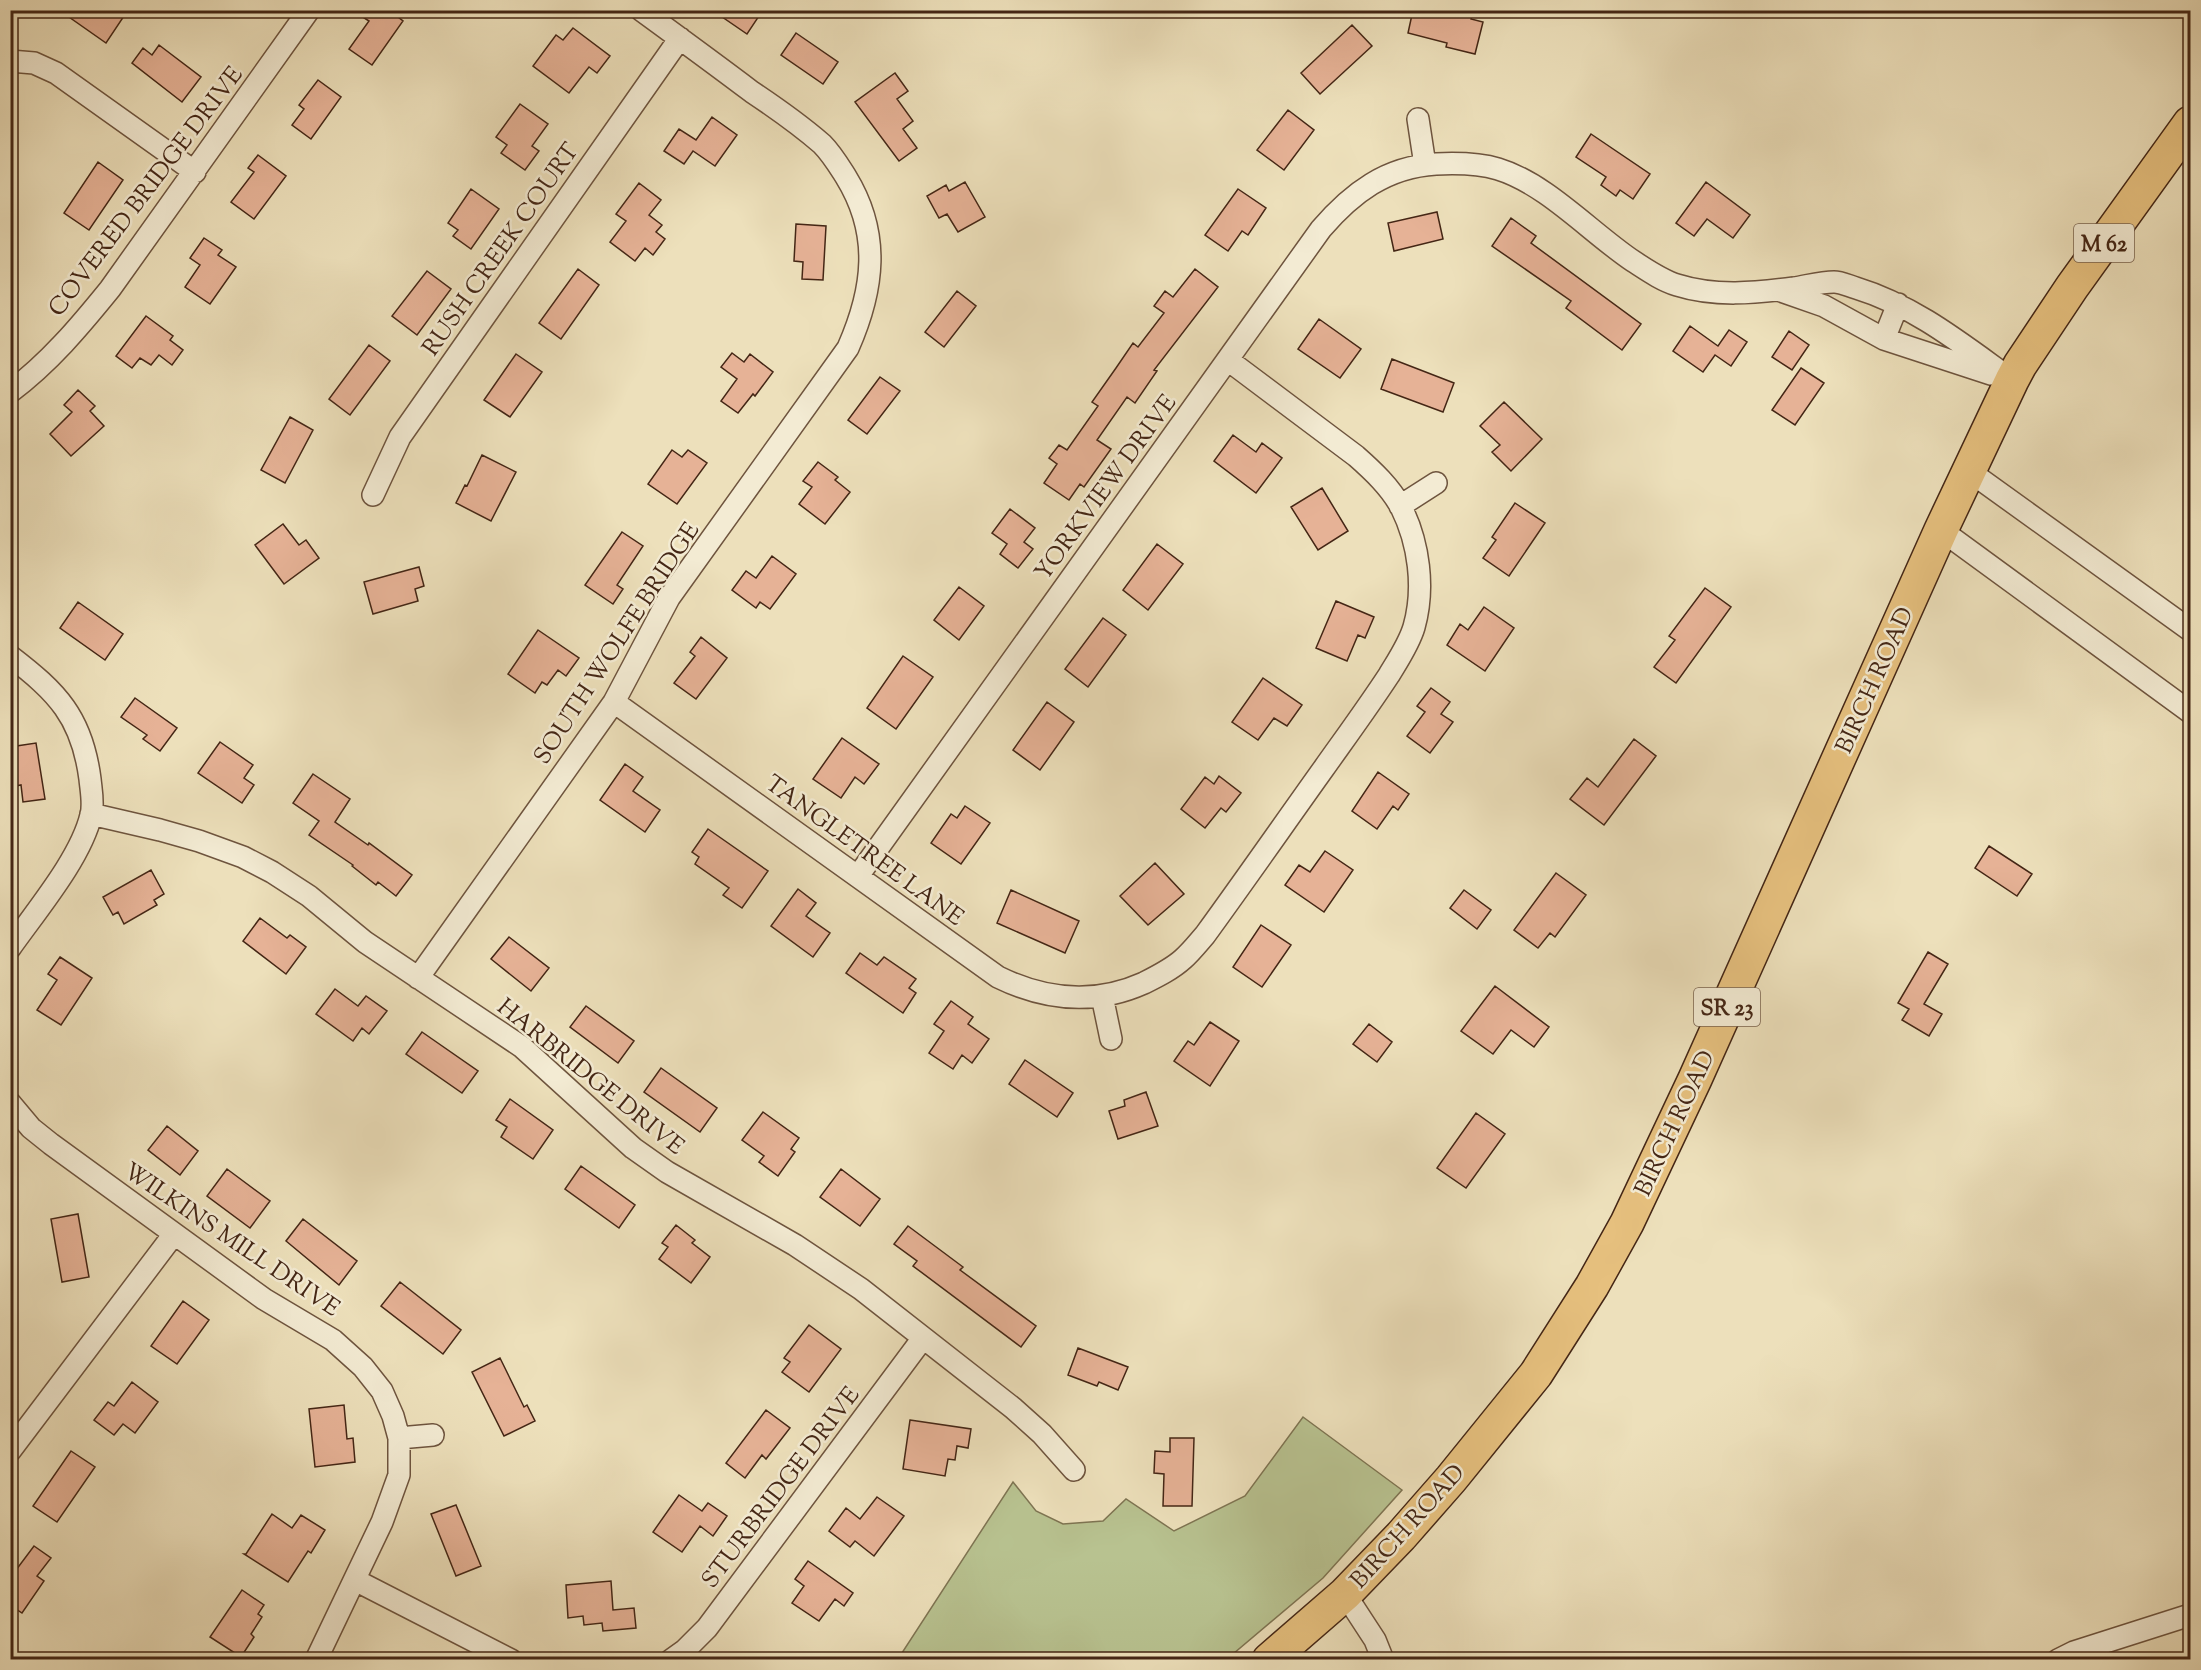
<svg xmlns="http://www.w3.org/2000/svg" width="2201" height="1670" font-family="'Sorts Mill Goudy',serif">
  <rect width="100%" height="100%" fill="#ede0bb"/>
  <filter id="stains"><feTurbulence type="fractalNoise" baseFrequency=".00333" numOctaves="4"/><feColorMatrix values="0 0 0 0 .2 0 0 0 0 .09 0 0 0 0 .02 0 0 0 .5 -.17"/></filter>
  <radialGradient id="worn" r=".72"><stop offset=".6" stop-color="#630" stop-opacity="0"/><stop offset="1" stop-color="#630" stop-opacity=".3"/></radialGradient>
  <!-- green -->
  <path fill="#b8c290" stroke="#7e7452" stroke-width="1.5" d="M1303 1417 1402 1490 1323 1578 1227 1659H898L1013 1482 1036 1511 1063 1524 1103 1521 1126 1499 1174 1531 1245 1496Z"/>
  <!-- building -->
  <path fill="#e6b296" stroke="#442615" stroke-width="1.5" d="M59 10H128L106 43Z
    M352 10H389L403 21 372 65 349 49 369 21Z
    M712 10H763L747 34Z
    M1413 10H1473L1471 19 1483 22 1475 54 1446 47 1447 43 1408 33Z
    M1352 25 1372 46 1320 94 1301 73Z
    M573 28 610 56 597 73 589 67 569 93 533 66 556 35 563 40Z
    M796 33 838 62 823 84 781 55Z
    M159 45 201 77 182 102 132 63 143 48 152 55Z
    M895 73 908 91 897 99 913 121 903 129 917 148 899 161 855 102Z
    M318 80 341 97 311 139 292 125 304 109 299 105Z
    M520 104 548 124 532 146 539 151 525 170 501 153 507 145 496 137Z
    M1288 110 1314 130 1284 170 1257 150Z
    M712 117 737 135 715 166 693 151 684 164 664 151 679 129 696 140Z
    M1591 134 1650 174 1633 199 1620 190 1616 196 1601 185 1606 177 1576 157Z
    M258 155 286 176 254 219 231 202 254 172 248 168Z
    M98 162 123 180 89 230 64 213Z
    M965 182 985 217 958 232 947 214 939 218 927 196 946 185 949 191Z
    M1706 182 1750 215 1733 238 1707 219 1694 236 1676 223Z
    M639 183 661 200 649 215 662 225 656 232 665 239 653 255 645 248 635 261 610 242 626 221 616 214Z
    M471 189 499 209 471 249 453 236 458 230 448 223Z
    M1238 189 1266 208 1248 235 1242 231 1228 251 1205 235Z
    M1437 212 1443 239 1394 251 1388 223Z
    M1511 218 1536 236 1531 243 1641 324 1622 350 1566 308 1571 301 1492 246Z
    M796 224 826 226 823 280 802 279 803 262 794 261Z
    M204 238 222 250 218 255 236 267 210 304 185 287 200 265 190 258Z
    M578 269 599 285 561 339 539 323Z
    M1195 269 1218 287 1154 370 1157 371 1135 403 1127 397 1097 440 1111 449 1084 487 1080 484 1069 500 1044 483 1057 464 1049 458 1059 445 1067 450 1098 406 1092 402 1116 368 1133 343 1138 347 1164 313 1154 306 1165 291 1173 297Z
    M427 271 451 289 417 335 392 316Z
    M957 291 976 306 944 347 925 332Z
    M146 316 173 336 170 340 183 350 172 365 159 355 151 365 140 358 132 368 116 356Z
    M1319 319 1361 349 1340 378 1298 349Z
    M1690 326 1718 346 1729 330 1747 342 1731 366 1715 355 1703 372 1673 351Z
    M1789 331 1809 345 1792 370 1772 357Z
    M369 345 390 361 350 415 329 399Z
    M732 353 744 362 750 354 773 372 755 396 753 394 738 413 721 401 737 379 721 367Z
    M516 354 542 372 510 417 484 400Z
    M1392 359 1454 383 1443 412 1381 389Z
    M1801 368 1824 383 1795 425 1772 410Z
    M880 377 900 391 867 434 848 420Z
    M78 390 95 406 90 411 104 426 71 456 50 434 72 412 64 405Z
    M1504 402 1542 439 1511 471 1492 452 1500 445 1480 426Z
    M290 417 313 430 285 483 261 470Z
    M1233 435 1256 452 1262 443 1282 458 1256 493 1214 461Z
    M672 450 682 457 688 450 707 463 677 504 648 484Z
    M482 455 516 472 491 521 456 503 465 485 467 486Z
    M818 462 838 477 835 480 850 492 825 524 799 504 812 487 803 481Z
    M1322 488 1348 531 1318 550 1291 507Z
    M1515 503 1545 523 1509 576 1483 558 1496 540 1492 537Z
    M1010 509 1035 528 1024 542 1033 549 1018 568 1000 554 1007 544 992 533Z
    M283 524 299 545 306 540 319 558 284 584 255 545Z
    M622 532 643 546 617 585 623 589 613 604 585 585Z
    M1157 544 1183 564 1148 610 1123 590Z
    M772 556 796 574 770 609 760 602 756 608 732 590 746 571 756 578Z
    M419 567 424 586 415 589 418 601 373 614 364 582Z
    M959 587 984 606 959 640 934 620Z
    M1705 588 1731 607 1676 683 1654 667 1675 640 1669 636Z
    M1336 601 1374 617 1365 638 1358 635 1347 661 1316 648Z
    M78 602 123 634 105 660 60 628Z
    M1484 607 1514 628 1485 671 1447 645 1460 624 1468 630Z
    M1103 618 1126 635 1088 687 1065 669Z
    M538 630 579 658 566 676 558 670 547 685 542 682 535 693 508 674Z
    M701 637 727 658 696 699 674 683 695 656 690 652Z
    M903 656 933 677 896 729 867 708Z
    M1263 678 1302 705 1287 726 1274 718 1258 740 1232 722Z
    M1431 688 1450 702 1441 714 1453 722 1430 753 1407 736 1425 712 1417 706Z
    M135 698 177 728 160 751 143 739 147 735 121 717Z
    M1047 702 1074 722 1040 770 1013 750Z
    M842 738 879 764 864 784 855 777 841 798 813 779Z
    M1634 739 1656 756 1604 825 1570 799 1587 778 1598 787Z
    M220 742 253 765 244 778 254 785 242 803 198 773Z
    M36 743 45 799 23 802 21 785 10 787V747Z
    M625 764 643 777 633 791 660 810 645 832 600 800Z
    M1378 772 1409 794 1398 810 1393 806 1377 829 1352 811Z
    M313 774 350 799 335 822 368 845 369 843 412 875 396 896 378 882 376 885 352 866 353 865 309 835 319 821 293 803Z
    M1219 776 1241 793 1226 812 1221 808 1205 828 1181 809 1205 777 1214 784Z
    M965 806 990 823 961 864 931 843 951 814 957 818Z
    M708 829 768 871 742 908 723 895 729 888 695 864 699 857 692 852Z
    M1989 846 2032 874 2017 896 1975 868Z
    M1325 851 1353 870 1324 912 1285 885 1299 865 1310 872Z
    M1155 863 1184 894 1148 925 1120 896Z
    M151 870 164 894 154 900 157 905 124 924 118 912 113 915 103 897Z
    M1556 873 1586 895 1555 937 1550 933 1538 948 1514 930Z
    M798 889 816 903 806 916 830 933 813 957 771 926Z
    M1011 890 1079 921 1065 953 997 923Z
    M1464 890 1491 910 1477 929 1450 908Z
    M260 918 287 938 290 935 306 947 286 974 243 941Z
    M1261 925 1291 945 1262 987 1233 967Z
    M509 937 549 968 531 991 491 959Z
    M1928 952 1948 964 1924 1004 1942 1014 1929 1036 1902 1020 1909 1009 1898 1003Z
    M860 953 877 965 884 957 916 979 909 988 916 993 903 1013 846 973Z
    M60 957 92 978 61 1025 37 1010 57 980 48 974Z
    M1495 986 1549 1027 1534 1047 1511 1030 1493 1054 1461 1031Z
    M335 989 358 1006 366 996 387 1011 369 1034 362 1028 353 1041 316 1014Z
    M951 1001 973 1017 968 1024 989 1039 972 1063 962 1055 953 1069 929 1053 944 1031 934 1024Z
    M586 1006 634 1041 618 1063 570 1027Z
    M1210 1022 1239 1041 1210 1086 1174 1061 1188 1041 1194 1045Z
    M1369 1024 1392 1042 1377 1062 1353 1044Z
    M422 1032 478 1071 462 1093 406 1054Z
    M1025 1060 1073 1093 1057 1117 1009 1084Z
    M661 1068 717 1108 700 1132 644 1092Z
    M1146 1092 1158 1126 1118 1139 1109 1111 1125 1106 1124 1100Z
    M510 1099 553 1130 533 1159 501 1137 507 1127 496 1120Z
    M763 1112 799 1138 791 1149 795 1152 778 1176 759 1162 764 1156 742 1140Z
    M1476 1113 1505 1134 1466 1188 1437 1168Z
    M167 1126 198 1151 180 1175 148 1150Z
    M581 1166 635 1205 619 1228 565 1189Z
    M227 1169 270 1201 250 1228 207 1196Z
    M841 1169 880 1199 860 1226 820 1197Z
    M78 1214 89 1277 62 1282 51 1219Z
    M303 1219 357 1261 339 1285 286 1241Z
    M676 1225 695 1240 692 1243 710 1257 691 1283 659 1259 668 1247 662 1243Z
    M908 1226 963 1267 960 1270 1036 1326 1021 1347 913 1266 917 1261 894 1244Z
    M400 1282 461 1330 443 1354 381 1306Z
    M183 1301 209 1320 177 1364 151 1346Z
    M809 1325 841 1349 809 1392 782 1372 790 1362 784 1358Z
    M1078 1348 1128 1367 1118 1390 1099 1382 1097 1386 1068 1375Z
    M500 1358 524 1407 527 1405 535 1421 504 1436 472 1372Z
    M132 1382 158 1402 135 1433 123 1424 114 1435 94 1420 108 1402 114 1406Z
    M344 1405 347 1439 353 1438 355 1462 315 1467 309 1409Z
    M766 1410 790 1428 766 1459 762 1455 745 1478 726 1463Z
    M910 1420 971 1429 968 1448 957 1446 955 1460 948 1459 945 1476 903 1469Z
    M1170 1438H1194L1192 1506H1163L1164 1474 1154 1473 1155 1451 1170 1452Z
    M71 1451 95 1467 57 1522 33 1506Z
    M679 1495 702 1511 708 1503 727 1516 713 1536 700 1526 682 1552 653 1532Z
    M877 1497 904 1516 874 1556 855 1541 850 1547 829 1531 846 1508 860 1519Z
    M456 1505 481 1566 456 1576 431 1514Z
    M272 1514 292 1528 301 1515 325 1530 311 1553 308 1551 288 1582 244 1554H246Z
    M34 1546 51 1558 37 1576 44 1581 22 1613 10 1605V1578Z
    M808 1561 853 1593 844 1606 835 1599 819 1621 792 1603 804 1586 795 1579Z
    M611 1581 613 1610 634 1608 636 1628 603 1631 602 1623 584 1625 583 1616 568 1618 566 1585Z
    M242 1590 264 1605 258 1614 262 1617 251 1634 254 1637 241 1657 210 1637Z"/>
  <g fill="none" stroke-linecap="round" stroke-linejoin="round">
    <!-- street casing -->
    <g stroke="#6e543e" stroke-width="24">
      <path id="street" d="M10 61 34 63 56 73 195 172
        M1418 119 1425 165
        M1781 291 1824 306 1884 339 1991 374
        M1884 339 1898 304
        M10 392C49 363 80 326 110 289L309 10
        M1969 471 2190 630
        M373 495 400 437 680 38
        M1400 506 1436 483
        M1941 530 2190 712
        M10 656C57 692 82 717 90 779 91 790 94 804 91 815 81 858 36 911 10 948
        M614 702 998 977C1045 1000 1095 1005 1144 983 1158 976 1172 969 1183 959 1191 952 1198 943 1205 935 1245 880 1284 824 1324 768 1346 737 1368 707 1389 675 1398 660 1409 644 1414 627 1425 588 1419 543 1401 507 1390 487 1373 471 1356 456L1228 360
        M91 814 160 830 199 841 243 857 272 872 309 896 365 942 522 1047 633 1148 667 1172 795 1245 861 1289 1013 1408 1042 1434 1074 1470
        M858 876 1321 229C1352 193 1386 167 1436 164 1457 163 1478 163 1498 169 1547 184 1591 233 1633 261 1647 270 1661 280 1677 285 1715 297 1755 293 1794 288 1807 286 1821 282 1834 282 1841 282 1849 286 1856 288 1915 306 1963 345 2012 380
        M418 978 614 702 669 598 848 348C874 289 881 234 846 177 839 166 832 154 822 144 800 125 776 108 752 92 715 64 678 37 641 10
        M1102 996 1111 1039
        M10 1103 31 1128 51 1144 264 1299 333 1340 363 1367 382 1391 393 1416 399 1438V1475L382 1522 316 1660
        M399 1438 433 1435
        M10 1451 174 1234
        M355 1580 511 1660
        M1345 1594 1375 1640 1383 1660
        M671 1660 685 1650 707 1628 923 1338
        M2058 1660 2074 1652 2190 1615"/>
    </g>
    <!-- primary casing -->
    <g stroke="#442615" stroke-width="36">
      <path id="primary" d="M1269 1660 1345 1594 1401 1536 1451 1479 1536 1374 1592 1286 1627 1223 1695 1079 1941 530 2012 380 2020 365 2072 287 2190 123"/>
    </g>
    <!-- street -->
    <use href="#street" stroke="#f3ebd3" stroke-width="21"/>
    <!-- primary -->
    <use href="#primary" stroke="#e6c07e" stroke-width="33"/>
  </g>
  <g text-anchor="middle" stroke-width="5" stroke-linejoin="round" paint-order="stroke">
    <!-- shield labels -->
    <g fill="#f3ebd3" stroke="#78614e" stroke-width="1.5">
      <rect x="2074" y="224" width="60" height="38" rx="4.5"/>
      <rect x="1694" y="988" width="66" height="38" rx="4.5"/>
    </g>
    <g font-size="22" font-weight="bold" fill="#442615">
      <text x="2104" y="251">M 62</text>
      <text x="1727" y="1015">SR 23</text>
    </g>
    <!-- street labels -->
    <g font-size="24" fill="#442615" stroke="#f3ebd3">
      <text transform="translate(145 191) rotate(-53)" y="8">COVERED BRIDGE DRIVE</text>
      <text transform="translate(500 249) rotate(-55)" y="8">RUSH CREEK COURT</text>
      <text transform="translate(1105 487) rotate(-54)" y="8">YORKVIEW DRIVE</text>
      <text transform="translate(616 643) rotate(-57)" y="8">SOUTH WOLFE BRIDGE</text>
      <text transform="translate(1874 680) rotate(-66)" y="8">BIRCH ROAD</text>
      <text transform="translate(865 850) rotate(36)" y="8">TANGLETREE LANE</text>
      <text transform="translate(591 1076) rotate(39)" y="8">HARBRIDGE DRIVE</text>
      <text transform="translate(1674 1123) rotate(-65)" y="8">BIRCH ROAD</text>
      <text transform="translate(232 1239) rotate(34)" y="8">WILKINS MILL DRIVE</text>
      <text transform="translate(780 1487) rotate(-53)" y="8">STURBRIDGE DRIVE</text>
      <text transform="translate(1407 1526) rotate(-48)" y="8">BIRCH ROAD</text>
    </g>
  </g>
  <!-- margin -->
  <rect width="2201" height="1670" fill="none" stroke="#ede0bb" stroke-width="36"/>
  <rect x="12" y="12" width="2177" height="1646" fill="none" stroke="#442615" stroke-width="3"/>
  <rect x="18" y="18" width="2165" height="1634" fill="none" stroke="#442615" stroke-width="1.5"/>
  <rect width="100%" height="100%" filter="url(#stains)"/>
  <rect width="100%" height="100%" fill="url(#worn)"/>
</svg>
